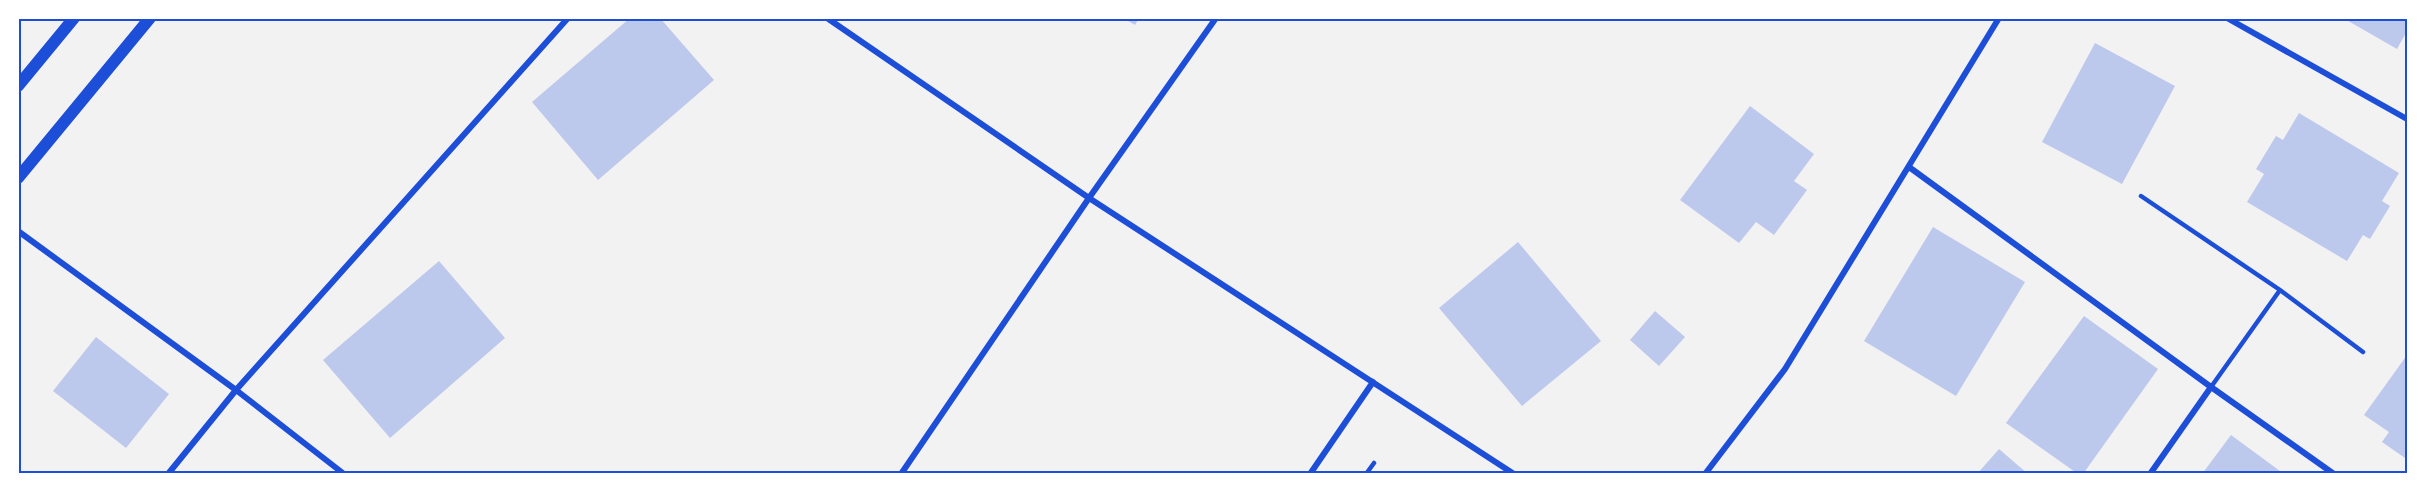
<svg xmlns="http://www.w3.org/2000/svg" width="2425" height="492" font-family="'Sofia Sans Condensed',sans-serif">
  <rect width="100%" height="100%" fill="#f2f2f2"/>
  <!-- building -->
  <path fill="#bdc9ec" d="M630 18H660L714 80 598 180 532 102Z
    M1123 18H1139L1135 25Z
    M2343 18H2407V31L2397 49Z
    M2095 43 2175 86 2122 184 2042 142Z
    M1750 106 1814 154 1794 181 1807 190 1774 235 1756 222 1739 243 1680 200Z
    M2299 113 2399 173 2382 201 2390 206 2370 239 2363 235 2347 261 2247 202 2264 174 2256 169 2276 136 2283 140Z
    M1933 227 2025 282 1956 396 1864 341Z
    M1518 242 1601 341 1522 406 1439 308Z
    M439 261 505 338 390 438 323 360Z
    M1655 311 1685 337 1659 366 1630 340Z
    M2084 316 2158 369 2083 474H2078L2006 423Z
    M96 337 169 394 126 448 53 391Z
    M2407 355V455L2405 458 2382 442 2389 432 2364 415Z
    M2231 435 2284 474H2202Z
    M1999 449 2028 474H1977Z"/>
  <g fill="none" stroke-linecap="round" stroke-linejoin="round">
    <!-- service -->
    <path stroke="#1d4ed8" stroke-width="4.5" d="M2141 196 2280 290 2363 352
      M2211 387 2280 290
      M1366 474 1374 463"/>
    <!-- minor -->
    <path stroke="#1d4ed8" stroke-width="6" d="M827 18 1089 198 1514 474
      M2227 18 2407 119
      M1909 167 2211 387 2334 474
      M18 231 236 390 344 474
      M168 474 236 390 568 18
      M901 474 1089 198 1216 18
      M1310 474 1373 382
      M1705 474 1785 369 1999 18
      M2150 474 2211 387"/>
    <!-- secondary -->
    <path stroke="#1d4ed8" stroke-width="12" d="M18 86 74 18
      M18 178 150 18"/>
  </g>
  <!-- border -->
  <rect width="2425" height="492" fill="none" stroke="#ffffff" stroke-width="39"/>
  <rect x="20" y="20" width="2386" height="452" fill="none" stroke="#1d4ed8" stroke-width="2"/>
</svg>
